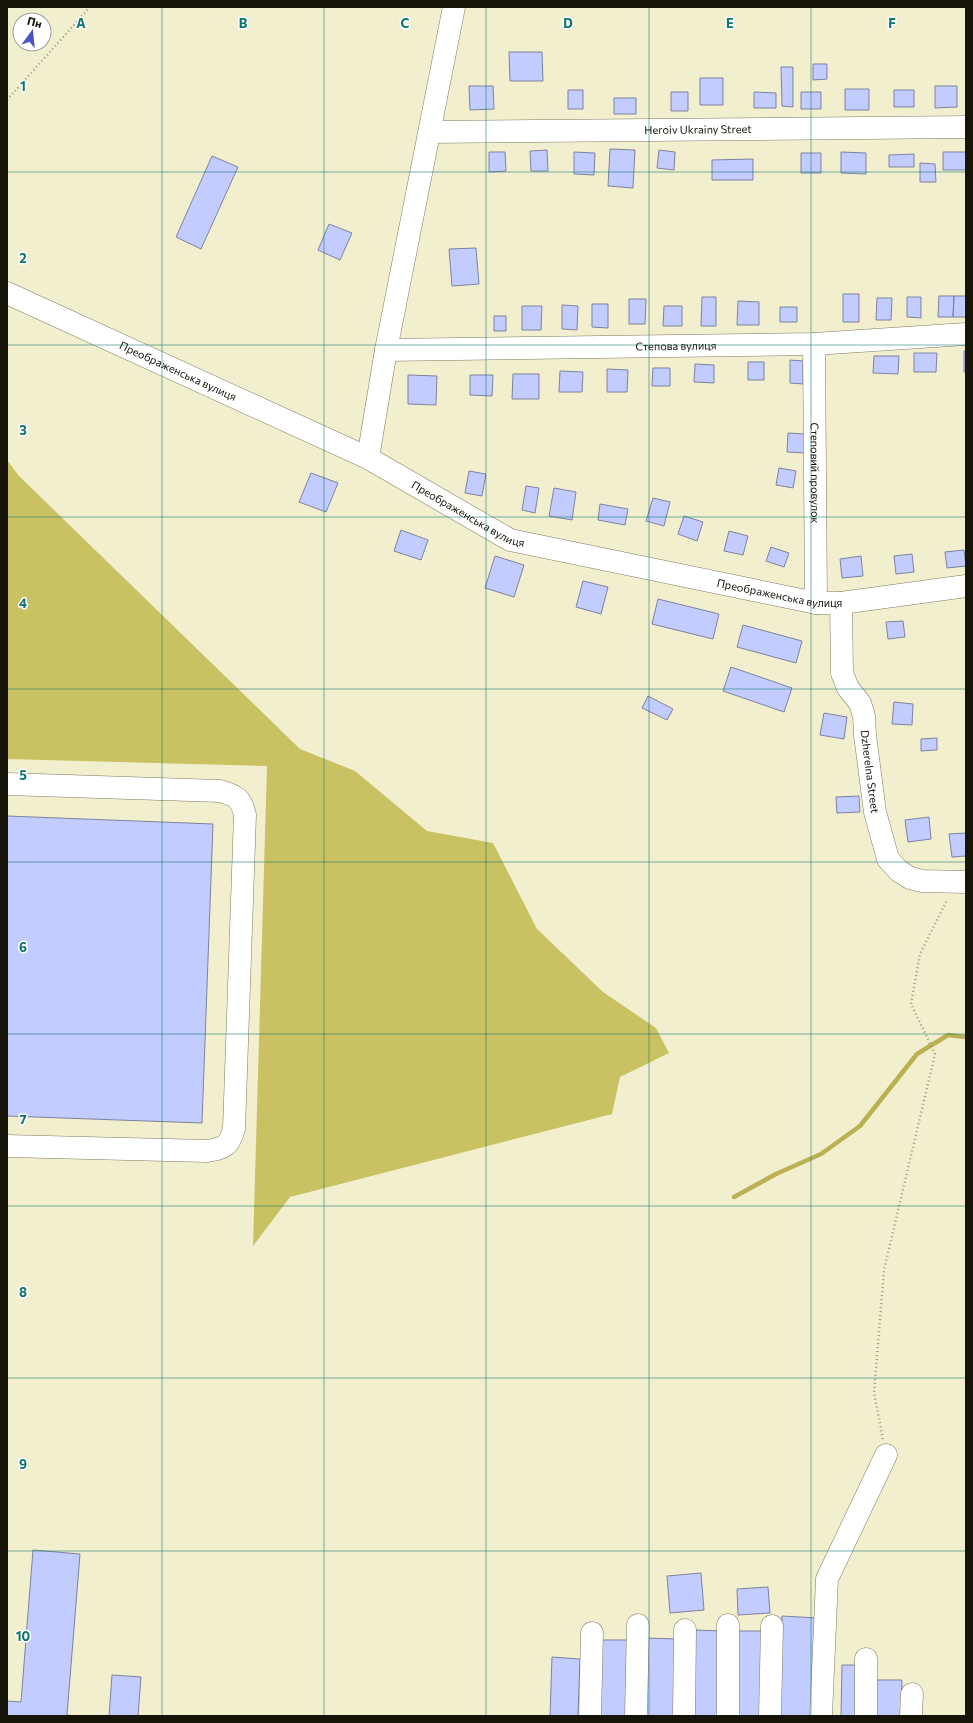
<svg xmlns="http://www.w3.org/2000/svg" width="973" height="1723" font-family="Commissioner,sans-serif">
  <rect width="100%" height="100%" fill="#f2efcf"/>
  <!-- forest -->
  <path fill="#cac162" d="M7 460 19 476 300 749 355 771 427 831 493 843 537 929 603 992 656 1028 669 1053 620 1077 612 1114 290 1197 253 1246 267 766 7 759Z"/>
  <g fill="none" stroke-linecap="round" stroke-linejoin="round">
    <!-- stream -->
    <path stroke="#bbb152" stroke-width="4.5" d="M734 1197 776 1174 821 1154 860 1126 917 1054 948 1035 966 1037"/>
  </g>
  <!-- building -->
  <path fill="#c2ccfe" stroke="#7d839f" d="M509 52H542L543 81H510Z
    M813 64H827V79L813 80Z
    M781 67H793V107L782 106Z
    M700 78H723V105H700Z
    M469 86H493L494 109 470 110Z
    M935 86H957V107L935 108Z
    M845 89H869V110H845Z
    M568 90H583V109H568Z
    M894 90H914V107H894Z
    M671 92H688V111H671Z
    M754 92 776 93V108H754Z
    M801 92H821V109H801Z
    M614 98H636V114H614Z
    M610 149 635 150 633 188 608 186Z
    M547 150 548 171H531L530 151Z
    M659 150 675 152 674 170 657 168Z
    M489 152H505L506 171 489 172Z
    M574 152 595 153 594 175 574 174Z
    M841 152 866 153V174L841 173Z
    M943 152H966V170H943Z
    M801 153H821V173H801Z
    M914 154V167H889V155Z
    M212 156 238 167 201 249 176 237Z
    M753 159V180H712V160Z
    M920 163 935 164 936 182H920Z
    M329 224 352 233 340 260 318 250Z
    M476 248 479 284 452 286 449 249Z
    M843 294H859V322H843Z
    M939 296H954L953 317H938Z
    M954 296H966V317H953Z
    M702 297H716V326H701Z
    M907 297H921V318L907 317Z
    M877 298H892L891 320H876Z
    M629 299H646L645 324H629Z
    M738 301 759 302V325H737Z
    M592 304H608V328L592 327Z
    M562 305 578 306 577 330 562 329Z
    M522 306H542L541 330H522Z
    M664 306H682V326H663Z
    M780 307H797V322H780Z
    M494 316H506V331H494Z
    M964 351H966V372H964Z
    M914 353H937L936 372H914Z
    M874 356H899L898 374 873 373Z
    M790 360 803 361V384L790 383Z
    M748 362H764V380H748Z
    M695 364 714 365V383L694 382Z
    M653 368H670V386H652Z
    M607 369 628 370 627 392H607Z
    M560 371 583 372 582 392H559Z
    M513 374H539V399H512Z
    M408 375 437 376 436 405 408 404Z
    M470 375H493L492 396 470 395Z
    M788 433 806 434 805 453 787 452Z
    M779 468 796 471 793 488 776 485Z
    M469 471 486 474 482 496 465 493Z
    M311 473 338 483 326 512 299 502Z
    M526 486 539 488 535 513 522 510Z
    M554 488 576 492 572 520 549 516Z
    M653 498 670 502 664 526 646 521Z
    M600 504 628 509 625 525 598 520Z
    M684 516 703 522 697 541 678 534Z
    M401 530 428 540 421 560 394 551Z
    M729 531 748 536 743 555 724 551Z
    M771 547 789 553 784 567 766 561Z
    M964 550 966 566 947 568 945 552Z
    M912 554 914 572 896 574 894 556Z
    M495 556 524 565 514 597 485 588Z
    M861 556 863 576 842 578 840 559Z
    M583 581 608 587 601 614 576 607Z
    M658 599 719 614 713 639 652 624Z
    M903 621 905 637 888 639 886 622Z
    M743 625 802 641 796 663 737 647Z
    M731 667 792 688 784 712 723 691Z
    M648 696 673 709 667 720 642 708Z
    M894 702 913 704 912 725 892 724Z
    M824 713 847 717 844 739 820 735Z
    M937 738V750L921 751V739Z
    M859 796 860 812 837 813 836 797Z
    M7 816 213 824 202 1123 7 1116Z
    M929 817 931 839 908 842 905 820Z
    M966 833V856L952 857 949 834Z
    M33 1550 80 1554 67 1715 75 1716H7V1701L21 1702Z
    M701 1573 704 1610 670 1613 667 1576Z
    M768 1587 770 1613 738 1615 737 1589Z
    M782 1616 817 1618 812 1716H777Z
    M692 1630 722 1631 720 1716H690Z
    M735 1631H763L764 1716H735Z
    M646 1638 679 1639 677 1716H644Z
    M600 1640H628V1716H599Z
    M552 1657 580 1659 578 1716H550Z
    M842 1665H858L857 1716H841Z
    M112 1675 141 1677 138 1716H109Z
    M874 1680H902L901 1716H873Z"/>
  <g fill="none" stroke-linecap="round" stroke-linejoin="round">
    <!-- minor casing -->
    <g stroke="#7e7b5e" stroke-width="23">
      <g id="minor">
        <path id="s1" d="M430 132 966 127"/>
        <path id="s2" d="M7 293 368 458 510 540 816 603H841L966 586"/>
        <path id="s3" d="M814 344 816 603"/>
        <path id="s4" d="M386 350 814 344 966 334"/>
        <path d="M368 458 386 350 454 7"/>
        <path id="s5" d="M841 603 842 673 848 688 860 703 864 716 865 735 875 812 888 859 899 871 910 878 922 881 966 882"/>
        <path d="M7 784 220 791C237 796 241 798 245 815L234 1129C229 1147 224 1148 207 1151L7 1146"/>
        <path d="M590 1716 592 1633"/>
        <path d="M636 1716 638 1625"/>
        <path d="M684 1716 685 1630"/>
        <path d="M728 1716V1625"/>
        <path d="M770 1716 772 1626"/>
        <path d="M821 1716 827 1579 886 1455"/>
        <path d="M866 1716V1659"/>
        <path d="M911 1716 912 1694"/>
      </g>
    </g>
    <!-- path -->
    <path stroke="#9c9981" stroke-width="2.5" stroke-dasharray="1 3" stroke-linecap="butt" d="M7 100 90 7
      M883 1439 874 1393 884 1270 935 1054 911 1004 920 954 947 900"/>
    <!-- minor -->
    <use href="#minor" stroke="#fff" stroke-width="22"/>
  </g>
  <!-- grid -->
  <path fill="none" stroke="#0f766e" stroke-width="1" stroke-opacity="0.55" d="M162 7V1716M324 7V1716M486 7V1716M649 7V1716M811 7V1716M7 172H966M7 345H966M7 517H966M7 689H966M7 862H966M7 1034H966M7 1206H966M7 1378H966M7 1551H966"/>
  <g text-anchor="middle" stroke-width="3" stroke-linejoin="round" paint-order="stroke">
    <!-- street labels -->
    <g font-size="11" fill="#161409" stroke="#fff">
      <text dy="4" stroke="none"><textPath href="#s1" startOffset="268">Heroiv Ukrainy Street</textPath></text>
      <text dy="4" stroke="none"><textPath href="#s4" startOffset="290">Степова вулиця</textPath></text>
      <text dy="4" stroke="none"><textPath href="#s2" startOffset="188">Преображенська вулиця</textPath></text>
      <text dy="4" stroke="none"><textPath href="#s3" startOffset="129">Степовий провулок</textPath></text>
      <text dy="4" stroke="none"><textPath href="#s2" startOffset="512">Преображенська вулиця</textPath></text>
      <text dy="4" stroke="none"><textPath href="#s2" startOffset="836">Преображенська вулиця</textPath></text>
      <text dy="4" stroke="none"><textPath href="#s5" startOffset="175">Dzherelna Street</textPath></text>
    </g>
  </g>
  <g font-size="13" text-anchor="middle" font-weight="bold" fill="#0f766e" stroke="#fff" stroke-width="3" stroke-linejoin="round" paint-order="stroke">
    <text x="81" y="28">A</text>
    <text x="243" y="28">B</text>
    <text x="405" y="28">C</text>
    <text x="568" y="28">D</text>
    <text x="730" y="28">E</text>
    <text x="892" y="28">F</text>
    <text x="23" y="91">1</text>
    <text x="23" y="263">2</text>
    <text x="23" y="435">3</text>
    <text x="23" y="608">4</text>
    <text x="23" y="780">5</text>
    <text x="23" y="952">6</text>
    <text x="23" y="1124">7</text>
    <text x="23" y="1297">8</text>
    <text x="23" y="1469">9</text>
    <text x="23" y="1641">10</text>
  </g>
  <!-- border -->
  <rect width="973" height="1723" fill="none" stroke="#161409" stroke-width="16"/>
  <!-- north arrow -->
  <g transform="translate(32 32) rotate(15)"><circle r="19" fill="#ffffff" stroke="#a2a19d"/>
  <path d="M0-3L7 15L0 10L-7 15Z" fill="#4b52c7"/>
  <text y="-6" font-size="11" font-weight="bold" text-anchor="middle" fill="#161409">Пн</text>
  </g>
</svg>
